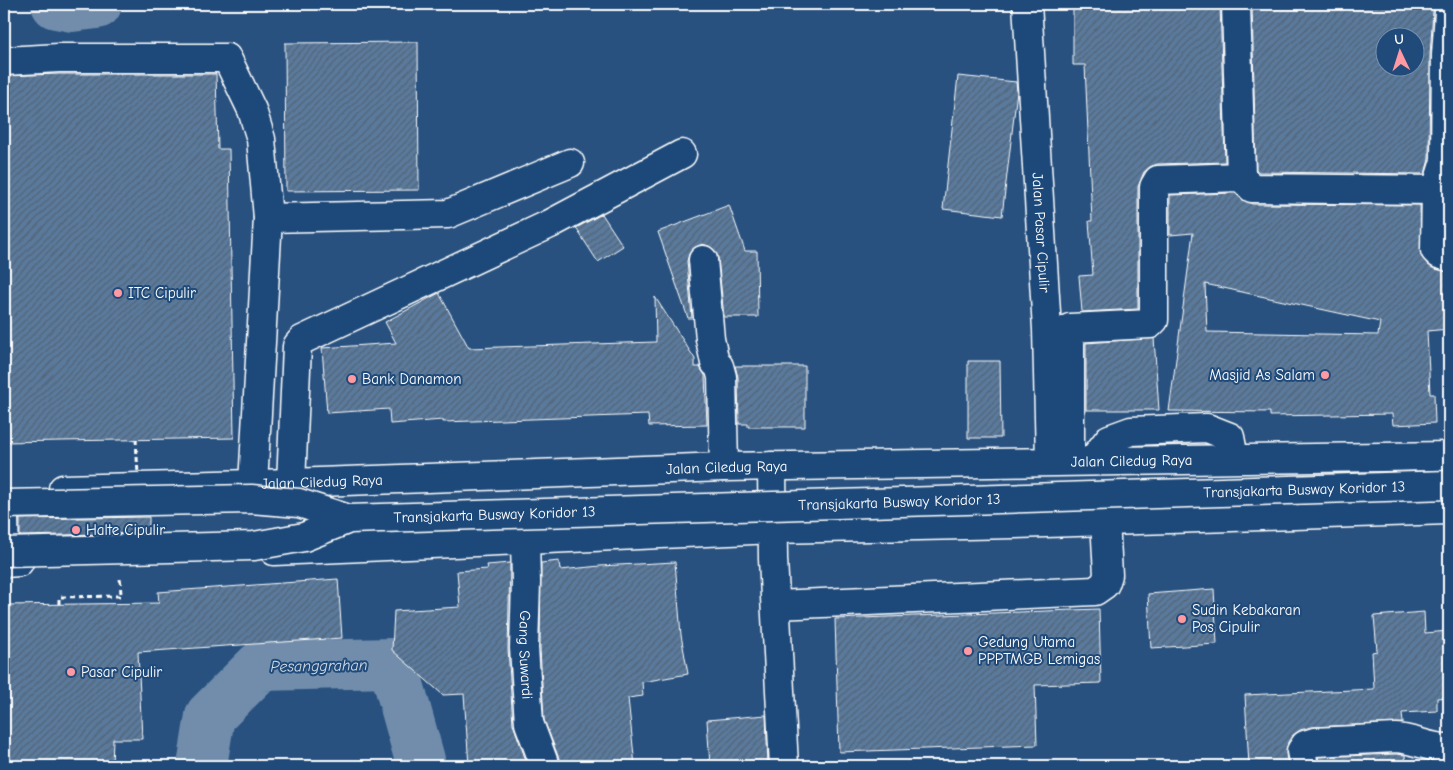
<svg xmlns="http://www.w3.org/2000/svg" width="1453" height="770" font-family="'Comic Neue',sans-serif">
  <defs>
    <pattern id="building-hatch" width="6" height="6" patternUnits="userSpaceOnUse" patternTransform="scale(1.25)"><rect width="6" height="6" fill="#5a7a9d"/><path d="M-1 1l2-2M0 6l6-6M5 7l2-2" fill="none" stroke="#536374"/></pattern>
  </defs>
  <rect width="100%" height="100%" fill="#28517f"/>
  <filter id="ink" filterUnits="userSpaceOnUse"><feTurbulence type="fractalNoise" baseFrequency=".02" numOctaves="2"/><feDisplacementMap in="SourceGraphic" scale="10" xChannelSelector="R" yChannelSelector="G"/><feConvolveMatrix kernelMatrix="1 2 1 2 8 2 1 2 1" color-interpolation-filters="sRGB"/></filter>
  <g filter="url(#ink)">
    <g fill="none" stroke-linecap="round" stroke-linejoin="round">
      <!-- river -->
      <path stroke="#718dab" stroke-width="50" d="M56 4 72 7 97 4
        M202 766 210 716 260 666 393 663 420 760 418 766"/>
    </g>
    <!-- building -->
    <path fill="url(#building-hatch)" stroke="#fff" fill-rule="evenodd" d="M1073 4H1220L1225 162 1157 164 1150 167 1144 172 1138 187V309L1082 312 1079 276 1093 275 1089 221H1092L1085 65H1073Z
      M1252 4H1436L1433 11 1430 55 1429 159 1425 174 1259 172 1256 170ZM1386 38H1416V68H1386Z
      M418 42 419 190 286 191 285 43Z
      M59 74H216L218 149H229L234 438 4 442V76Z
      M958 76 1016 82 1017 91 1002 216 943 209Z
      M1235 193 1242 199 1252 204 1420 205 1421 256 1428 265 1434 269 1449 272V329L1427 331 1430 394H1434L1435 423 1393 425 1392 414 1270 416V412L1169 411 1193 233 1170 235V195ZM1205 284 1380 322 1378 335 1207 332Z
      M729 205 745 251H757L758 317H724L718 258 715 251 709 246 702 244 694 248 689 254 687 261 692 318H688L658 232Z
      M602 214 623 246 598 262 576 228Z
      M439 293 469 348 656 342 655 297 695 359V367H700L705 375 707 425 649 426 648 415 443 422V420L390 424 389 409 327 413 322 348 396 343 385 322Z
      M1154 338 1159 410H1086V343Z
      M968 361H1000L1001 438H968Z
      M735 366H805V427H748V424H739L738 377Z
      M149 517V533L20 536V519Z
      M559 561 560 570 600 566 675 562 681 635 688 674 642 682 643 696 628 698 635 766H560V761L544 720 540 648 541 563Z
      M510 563 508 649 513 724 528 766H469L464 694 443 695 392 650 394 611 460 607 457 571 488 569 487 565Z
      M338 579 342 638 138 652 142 739H113L112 766H4V605L159 603 158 592Z
      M1214 589 1217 644 1151 648 1148 594Z
      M1099 609 1101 683 1035 685 1037 745 839 752 835 619Z
      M1424 612 1425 633 1449 631V697L1437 698V711L1402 713 1403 723 1311 727 1300 730 1292 736 1288 742 1286 754 1288 766H1249L1245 695 1374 689 1372 652 1377 651 1374 616Z
      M766 715 768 766H710L707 720Z
      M1396 754 1405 755 1406 766H1319L1318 757Z"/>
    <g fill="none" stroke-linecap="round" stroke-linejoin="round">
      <!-- minor casing -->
      <g stroke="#fff" stroke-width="31">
        <g id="minor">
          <path id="s1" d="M1027 4 1047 329 1050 461"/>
          <path d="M1236 4 1241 177 1252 188 1436 190"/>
          <path d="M1449 12 1446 55 1445 161 1436 190 1435 250 1439 254 1449 257"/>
          <path d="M4 61 59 58H227L252 110 261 139 268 218"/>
          <path d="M703 260 710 339 715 363 719 366 722 377 724 467"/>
          <path d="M1070 461V328L1150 324 1154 320V187L1158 180 1241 177"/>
          <path d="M1092 461 1109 439 1131 431 1207 428 1230 437 1234 458"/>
          <path d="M772 466 773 559 784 766"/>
          <path d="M291 483 297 346 302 340 550 224 682 154"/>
          <path d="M253 484 268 218 448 214 570 163"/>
          <path id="s2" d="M525 540 526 582 524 648 529 723 545 766"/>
          <path d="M776 605 1095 591 1105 584 1108 575 1105 520"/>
          <path d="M1304 766 1301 751 1305 745 1315 742 1396 738C1415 739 1431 749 1449 748"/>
        </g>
      </g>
      <!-- major casing -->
      <g stroke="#fff" stroke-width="31">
        <g id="major">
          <path id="s3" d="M63 489 291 483 724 467 1449 456"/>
          <path d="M4 517 5 563 19 562"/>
          <path d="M274 551 773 529 1015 524 1449 510"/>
        </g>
      </g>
      <!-- minor -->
      <use href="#minor" stroke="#1f4a7a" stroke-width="28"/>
      <!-- major -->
      <use href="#major" stroke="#1f4a7a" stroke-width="28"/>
      <!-- minor-bridge casing -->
      <g stroke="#fff" stroke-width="31" stroke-linecap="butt">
        <g id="minor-bridge">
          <path d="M4 504 251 499 299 503 349 519"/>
          <path id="s4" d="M4 552 254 546 304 537 349 519 1449 485"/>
        </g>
      </g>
      <!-- path-bridge -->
      <path stroke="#fff" stroke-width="3" stroke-dasharray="5 4" stroke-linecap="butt" d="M136 439 138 475
        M59 604V597L121 596 120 577"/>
      <!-- minor-bridge -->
      <use href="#minor-bridge" stroke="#1f4a7a" stroke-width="28"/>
    </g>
  </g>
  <!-- markers -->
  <g fill="#ff9aa2" stroke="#1f4a7a" stroke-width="2">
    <circle cx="118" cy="293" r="5"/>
    <circle cx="1325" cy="375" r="5"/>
    <circle cx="352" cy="379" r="5"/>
    <circle cx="76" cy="530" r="5"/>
    <circle cx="1182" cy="619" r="5"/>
    <circle cx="968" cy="651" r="5"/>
    <circle cx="71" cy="672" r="5"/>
  </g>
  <g text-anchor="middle" stroke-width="4" stroke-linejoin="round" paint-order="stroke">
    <!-- street labels -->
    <g font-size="15" fill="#fff" stroke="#1f4a7a">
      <text dy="5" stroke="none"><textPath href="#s1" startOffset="229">Jalan Pasar Cipulir</textPath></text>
      <text dy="5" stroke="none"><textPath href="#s3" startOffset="1069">Jalan Ciledug Raya</textPath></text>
      <text dy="5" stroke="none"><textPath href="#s3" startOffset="664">Jalan Ciledug Raya</textPath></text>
      <text dy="5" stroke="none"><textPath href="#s3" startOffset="259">Jalan Ciledug Raya</textPath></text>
      <text dy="5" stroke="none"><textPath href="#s4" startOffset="1305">Transjakarta Busway Koridor 13</textPath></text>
      <text dy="5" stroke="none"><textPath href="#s4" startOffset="900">Transjakarta Busway Koridor 13</textPath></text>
      <text dy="5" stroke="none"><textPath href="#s4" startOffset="495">Transjakarta Busway Koridor 13</textPath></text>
      <text dy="5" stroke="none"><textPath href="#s2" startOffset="115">Gang Suwardi</textPath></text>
    </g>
    <!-- poi labels -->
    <g font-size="15" fill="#fff" stroke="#1f4a7a" text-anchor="start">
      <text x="128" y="298">ITC Cipulir</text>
      <text x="1315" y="380" text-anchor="end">Masjid As Salam</text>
      <text x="362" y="384">Bank Danamon</text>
      <text x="86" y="535">Halte Cipulir</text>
      <text x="1192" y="615">Sudin Kebakaran<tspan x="1192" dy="17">Pos Cipulir</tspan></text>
      <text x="978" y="647">Gedung Utama<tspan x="978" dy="17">PPPTMGB Lemigas</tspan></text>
      <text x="81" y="677">Pasar Cipulir</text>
    </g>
    <!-- water labels -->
    <g font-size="16" font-style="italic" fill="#d4dde6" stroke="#1f4a7a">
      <text transform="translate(319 665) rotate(-1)" y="6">Pesanggrahan</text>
    </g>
  </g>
  <!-- margin -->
  <rect width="1453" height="770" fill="none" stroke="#1f4a7a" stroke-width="20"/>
  <rect x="10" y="10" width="1433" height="750" fill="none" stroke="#fff" stroke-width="2" filter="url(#ink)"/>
  <!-- north arrow -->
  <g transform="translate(1400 52) rotate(356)"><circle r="24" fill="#1f4a7a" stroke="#7992af"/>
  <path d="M0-4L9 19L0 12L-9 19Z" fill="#ff9aa2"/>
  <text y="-8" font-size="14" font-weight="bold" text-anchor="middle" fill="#ffffff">U</text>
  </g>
</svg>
